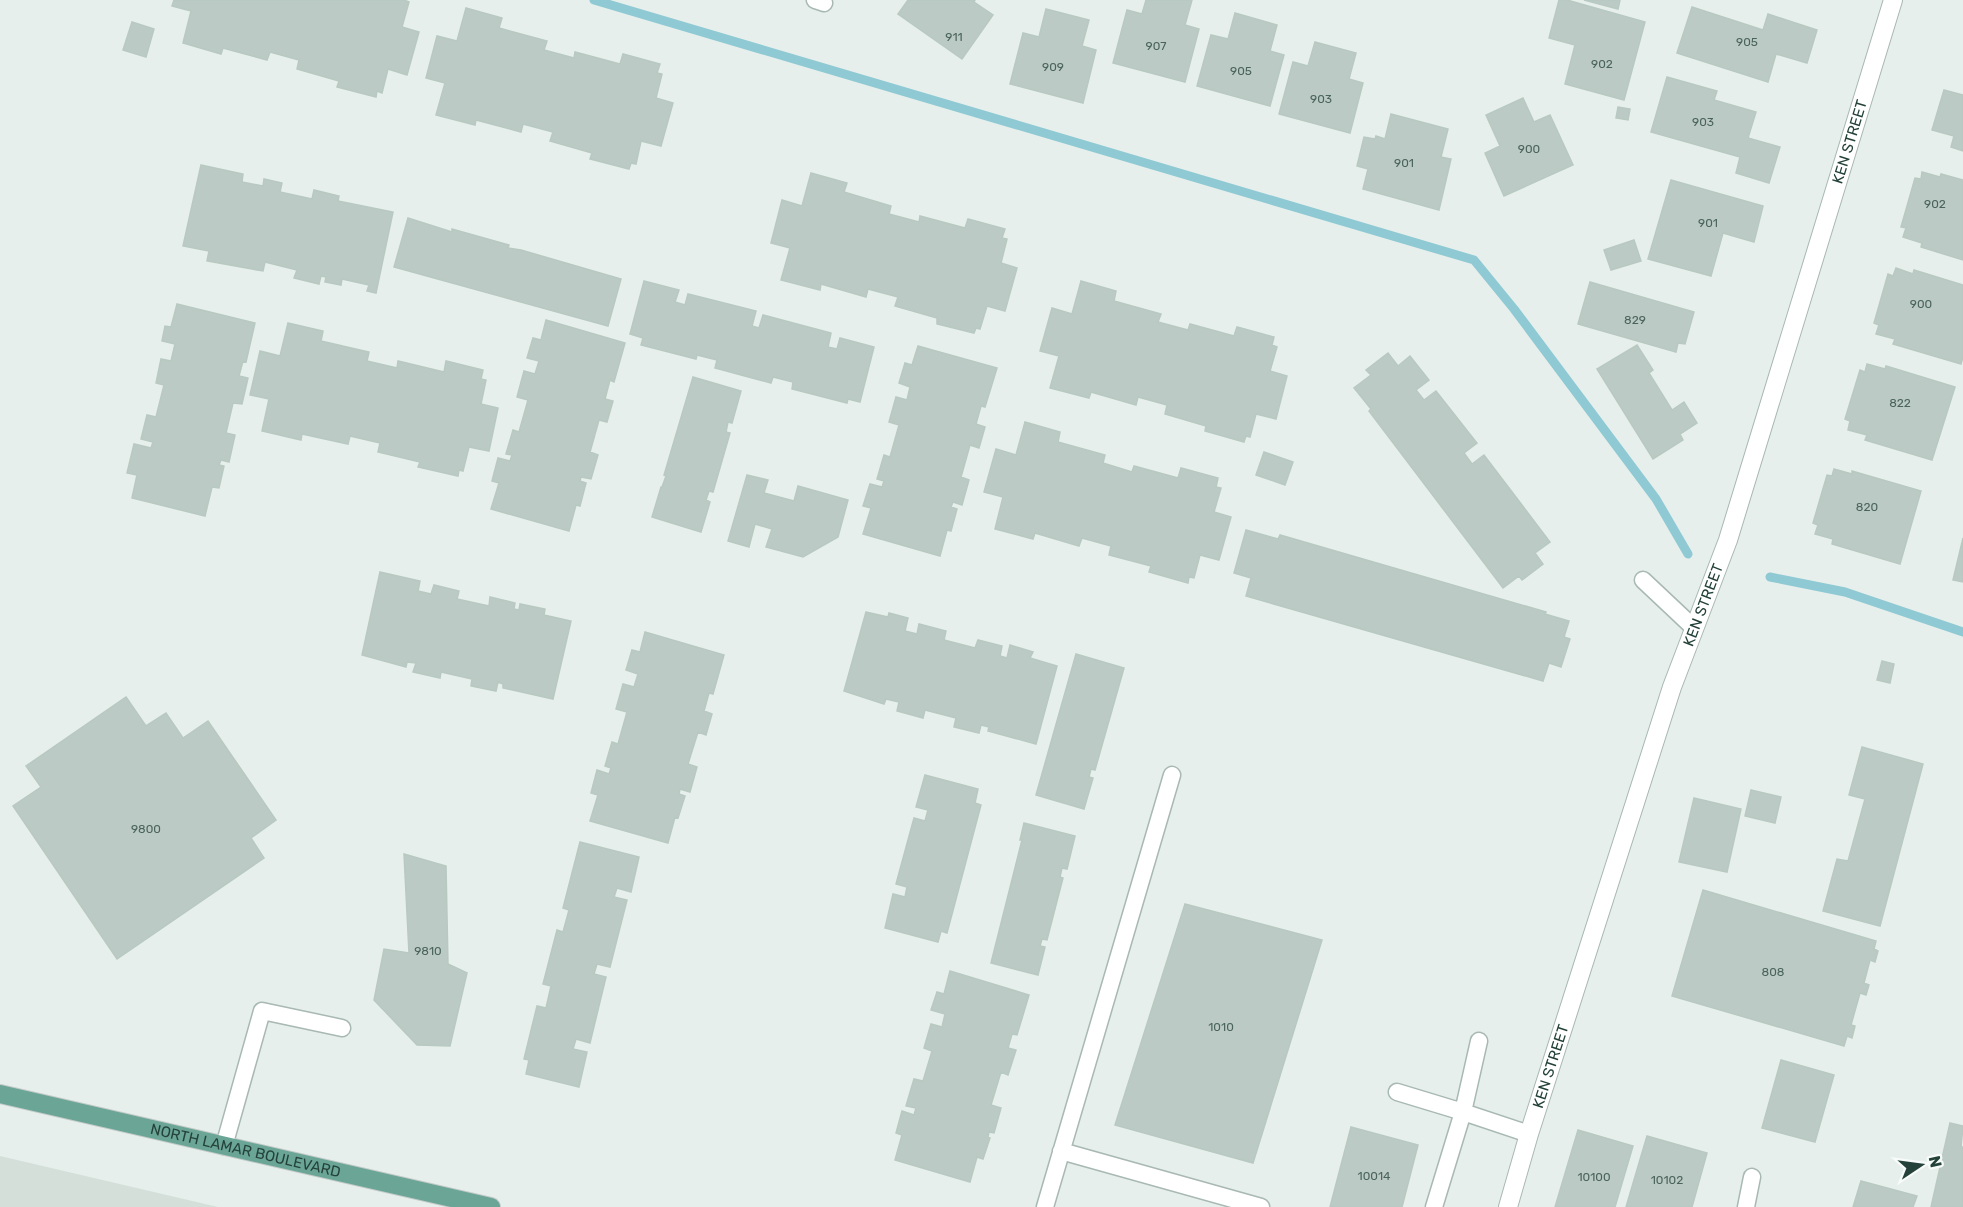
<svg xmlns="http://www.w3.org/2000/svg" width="1963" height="1207" font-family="Rubik,sans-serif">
  <rect width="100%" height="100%" fill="#e6efeb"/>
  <!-- built -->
  <path fill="#d4dfda" d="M0 1156 218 1207H0Z"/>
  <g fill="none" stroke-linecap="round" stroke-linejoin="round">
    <!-- stream -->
    <path stroke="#8ec9d4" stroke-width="9" d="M594 0 1474 260 1514 309 1656 499 1688 554
      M1770 577 1845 592 1963 632"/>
  </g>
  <!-- building -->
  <path fill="#bbcac4" stroke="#b8c9c2" stroke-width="1.5" d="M174 0H404L409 2 402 27 419 32 407 75 388 69 382 93 377 91 376 97 337 87 339 81 297 69 299 60 270 52 267 60 223 48 221 54 183 43 191 11 172 6Z
    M908 0H975L974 2 993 15 962 59 898 14Z
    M1146 0H1192L1185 25 1199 29 1185 82 1113 63 1127 10 1142 14Z
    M1559 0H1567L1645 22 1624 100 1565 84 1575 45 1549 38Z
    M1584 0H1620L1618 9Z
    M1692 7 1763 30 1768 14 1817 30 1807 63 1776 54 1768 82 1677 53Z
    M466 8 502 18 499 28 547 41 544 50 574 58 575 52 620 64 623 54 660 64 657 73 662 74 656 98 673 103 661 146 641 141 636 164 631 163 629 169 590 159 592 153 550 141 553 132 523 124 521 132 476 120 475 125 436 115 445 83 426 78 437 36 457 41Z
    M1046 9 1089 20 1082 46 1096 50 1083 103 1010 84 1023 33 1039 37Z
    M1235 13 1277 25 1270 51 1284 55 1270 106 1197 86 1211 35 1228 39Z
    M132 22 154 29 146 57 123 50Z
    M1315 42 1356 53 1349 79 1363 83 1350 133 1279 114 1293 62 1308 66Z
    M1667 77 1717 91 1714 100 1756 112 1748 138 1780 147 1769 183 1736 173 1740 157 1651 132Z
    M1944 90 1963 95V151L1951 147 1954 136 1932 130Z
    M1523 98 1534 122 1550 115 1573 165 1504 196 1485 153 1500 146 1486 115Z
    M1618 107 1630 109 1628 120 1616 118Z
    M1391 114 1448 129 1441 157 1451 159 1439 210 1363 189 1368 169 1357 166 1364 137 1375 139 1376 136 1385 139Z
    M201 165 243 174 242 182 263 186 264 179 282 183 280 192 312 199 314 190 339 196 338 201 393 212 376 293 367 291 369 285 342 279 341 285 325 282 326 277 321 276 319 284 294 278 297 270 265 262 263 271 207 261 209 251 183 246Z
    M1922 172 1940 177 1941 174 1963 180V260L1921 247 1922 243 1903 237 1906 228 1901 227 1915 178 1921 179Z
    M811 173 847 183 844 192 891 206 889 214 919 222 920 216 965 228 968 219 1005 229 1002 238 1007 239 1001 263 1017 268 1005 311 987 306 980 329 976 328 974 333 937 324V318L895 306 898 297 868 289 866 297 821 284 820 290 781 280 790 248 771 243 782 200 802 206Z
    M1671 180 1763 206 1754 242 1723 233 1711 276 1648 259Z
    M408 218 452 232V229L509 245 508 248 521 250 621 279 608 326 394 267Z
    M1634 240 1641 261 1611 270 1604 250Z
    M1896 268 1913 274 1914 270 1963 285V357L1961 364 1893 344 1895 339 1876 334 1879 325 1874 323 1888 274 1893 276Z
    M644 281 679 290 675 302 685 305 688 294 756 311 752 326 759 328 763 315 831 333 828 347 837 349 840 338 874 347 860 402 848 399 847 403 792 389 793 382 773 377 771 383 715 368 717 360 697 355 696 359 641 345 643 338 630 334Z
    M1081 281 1116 291 1114 301 1161 314 1158 322 1188 330 1190 324 1234 336 1237 327 1274 337 1272 345 1277 347 1270 371 1287 376 1276 419 1256 414 1250 437 1246 436 1244 442 1205 431 1206 426 1165 414 1167 405 1138 397 1136 405 1091 392 1089 398 1050 388 1059 356 1040 351 1052 308 1072 314Z
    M1590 282 1694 312 1685 344 1678 343 1676 352 1578 324Z
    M177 304 255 323 246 362 243 361 239 376 248 378 242 404 233 403 226 433 235 435 229 462 221 460 219 465 224 466 219 488 212 487 205 516 132 498 137 475 127 473 134 444 151 448 153 442 141 439 147 415 156 417 164 385 156 383 161 359 171 361 175 344 162 341 165 326 171 327Z
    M546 320 625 343 614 382 610 380 605 399 613 401 607 422 599 420 590 452 598 455 591 479 581 477 580 481 586 483 580 506 576 505 569 531 491 509 499 483 492 481 498 458 510 461 512 455 506 454 513 430 519 432 528 400 517 397 524 371 535 374 539 361 527 358 533 338 541 340Z
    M288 323 323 331 321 341 369 352 367 361 397 368 398 361 444 372 446 361 483 370 481 379 486 380 481 404 498 408 489 451 469 447 463 471 459 470 458 476 418 467 420 462 378 452 380 443 350 436 348 444 302 434 301 440 262 431 269 399 250 395 260 351 280 356Z
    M1637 345 1653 370 1649 373 1672 410 1684 402 1697 423 1680 434 1683 440 1653 459 1597 369Z
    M918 346 997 368 985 407 981 406 976 424 985 427 979 448 970 445 961 477 969 480 962 505 953 502 951 507 957 509 951 531 947 530 940 556 863 534 871 508 863 506 870 484 882 487 884 481 877 479 884 455 890 457 899 425 889 422 896 397 907 400 910 387 899 383 905 363 912 365Z
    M1388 353 1398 366 1410 356 1429 380 1416 390 1424 400 1436 391 1477 443 1464 453 1472 464 1484 455 1550 542 1535 553 1543 564 1522 580 1519 576 1503 588 1369 411 1371 409 1354 388 1371 375 1366 370Z
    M1867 364 1885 369 1886 366 1955 387 1932 460 1865 440 1867 435 1848 430 1850 421 1845 419 1860 370 1865 372Z
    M693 377 741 391 732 423 728 422 726 432 730 433 713 492 709 491 706 500 710 502 701 532 652 517 661 487H662L666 476 664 475Z
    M1025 422 1060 432 1058 442 1105 455 1103 463 1132 472 1134 466 1178 478 1181 468 1218 478 1216 487 1221 488 1214 512 1231 517 1219 560 1200 555 1194 578 1189 577 1188 583 1149 572 1151 566 1109 555 1111 546 1082 538 1079 546 1035 533 1033 539 995 529 1003 497 984 492 996 449 1016 455Z
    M1264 452 1293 462 1285 485 1256 475Z
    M1834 469 1852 474V471L1921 491 1900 564 1832 544 1833 539 1815 534 1818 525 1813 523 1827 475 1832 476Z
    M747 475 768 480 764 493 794 501 798 486 848 500 838 537 803 557 766 547 772 529 755 524 749 547 728 541Z
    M1246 530 1278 539 1280 535 1546 612 1545 614 1569 621 1564 637 1570 639 1561 667 1549 663 1543 681 1246 596 1251 578 1234 573Z
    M1963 538V582L1953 580Z
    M380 572 420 581 418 591 431 594 434 585 459 591 457 599 489 606 490 597 515 603 514 609 519 610 520 604 545 609 544 615 571 621 553 699 503 688V684L498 682 496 691 471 686 472 679 441 672 440 678 413 672 416 663 407 662 406 667 362 655Z
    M866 612 888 617 889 613 908 618 905 631 917 634 919 624 946 631 944 640 975 648 978 640 1002 646 1000 656 1007 658 1010 645 1033 652 1030 658 1057 666 1036 744 988 731 989 727 981 725 979 733 954 727 956 718 925 710 923 718 897 711 899 702 886 699 884 704 844 691Z
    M645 632 724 655 713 694 709 693 704 711 712 714 706 735 698 732 688 764 697 767 690 792 680 789 679 794 685 796 678 818 675 817 668 843 590 821 598 795 591 793 597 770 609 774 611 768 605 766 612 742 618 744 627 712 616 709 623 684 634 687 638 674 626 670 632 650 640 652Z
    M1076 654 1124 668 1095 770 1091 769 1089 777 1093 778 1084 809 1036 795Z
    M1882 661 1894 664 1890 683 1877 680Z
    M126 697 146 726 166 713 183 738 208 721 276 820 251 838 264 858 117 959 13 806 41 787 26 766Z
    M1862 747 1923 764 1880 926 1823 911 1837 859 1848 861 1865 799 1849 795Z
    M925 775 978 789 975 803 981 805 947 933 941 931 938 942 885 928 893 894 905 897 907 887 896 884 914 818 925 821 928 810 916 807Z
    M1751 790 1781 797 1775 823 1745 816Z
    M1694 798 1741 809 1727 872 1679 862Z
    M1024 823 1075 836 1067 869 1062 868 1060 877 1063 878 1047 940 1042 939 1040 946 1045 947 1038 975 991 963 1022 840H1020Z
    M580 842 639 857 631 892 617 888 614 897 627 900 610 967 597 964 594 974 606 977 590 1043 576 1039 573 1049 587 1052 579 1087 526 1074 529 1060 524 1059 537 1006 546 1008 551 986 543 984 557 930 563 932 569 910 563 908Z
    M404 854 446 866 448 964 467 973 450 1046 417 1045 374 1000 384 949 409 953Z
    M1703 890 1876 941 1874 949 1878 951 1875 962 1870 960 1864 983 1869 985 1866 995 1860 993 1851 1025 1855 1026 1852 1038 1847 1036 1844 1046 1672 996Z
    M1185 904 1322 940 1253 1163 1115 1125Z
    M950 971 1029 995 1017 1035 1012 1034 1008 1048 1016 1050 1008 1075 1001 1072 991 1105 1001 1108 994 1133 989 1132 988 1137 990 1138 983 1159 977 1157 970 1182 895 1160 902 1135 896 1133 902 1111 914 1115 916 1108 906 1106 914 1079 923 1081 932 1051 924 1048 931 1024 942 1027 945 1014 931 1010 937 992 944 994Z
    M1781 1060 1834 1075 1815 1142 1762 1128Z
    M1950 1123 1963 1126 1961 1147H1963V1207H1931Z
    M1351 1127 1418 1145 1402 1207H1330Z
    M1578 1130 1633 1146 1615 1207H1555Z
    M1647 1136 1707 1153 1692 1207H1626Z
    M1861 1181 1917 1196 1913 1207H1853Z"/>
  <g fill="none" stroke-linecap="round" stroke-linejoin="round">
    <!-- lane casing -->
    <g stroke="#a8b8b2" stroke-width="19">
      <path id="lane" d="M815 0 824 3
        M1643 580 1694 628
        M1397 1092 1463 1112 1479 1041
        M224 1146 262 1011 342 1028
        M1061 1151 1261 1207
        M1045 1207 1172 775
        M1434 1207 1463 1112 1529 1134
        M1746 1207 1752 1177"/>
    </g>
    <!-- street casing -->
    <g stroke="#a8b8b2" stroke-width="20">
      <g id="street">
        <path id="s1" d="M1508 1207 1529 1134 1672 687 1728 540 1893 0"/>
      </g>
    </g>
    <!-- primary casing -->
    <g stroke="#c2cac8" stroke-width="20">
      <g id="primary">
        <path id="s2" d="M0 1094 491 1207"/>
      </g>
    </g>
    <!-- lane -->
    <use href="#lane" stroke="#fff" stroke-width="16"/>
    <!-- street -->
    <use href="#street" stroke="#fff" stroke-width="18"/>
    <!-- primary -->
    <use href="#primary" stroke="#6aa596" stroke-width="18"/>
  </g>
  <g text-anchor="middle" stroke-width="4.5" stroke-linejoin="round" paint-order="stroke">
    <!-- number labels -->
    <g font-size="12" fill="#4a645c">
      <text x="954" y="41">911</text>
      <text x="1747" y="46">905</text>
      <text x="1156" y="50">907</text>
      <text x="1602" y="68">902</text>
      <text x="1053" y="71">909</text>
      <text x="1241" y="75">905</text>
      <text x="1321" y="103">903</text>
      <text x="1703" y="126">903</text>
      <text x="1529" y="153">900</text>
      <text x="1404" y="167">901</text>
      <text x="1935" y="208">902</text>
      <text x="1708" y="227">901</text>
      <text x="1921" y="308">900</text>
      <text x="1635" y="324">829</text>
      <text x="1900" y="407">822</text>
      <text x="1867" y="511">820</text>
      <text x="146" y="833">9800</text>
      <text x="428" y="955">9810</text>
      <text x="1773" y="976">808</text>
      <text x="1221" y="1031">1010</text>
      <text x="1374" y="1180">10014</text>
      <text x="1594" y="1181">10100</text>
      <text x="1667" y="1184">10102</text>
    </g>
    <!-- street labels -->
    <g font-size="15" fill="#24423a" stroke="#f7fbf9">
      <text dy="5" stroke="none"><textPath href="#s1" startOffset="1119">KEN STREET</textPath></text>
      <text dy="5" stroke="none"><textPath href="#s1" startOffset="633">KEN STREET</textPath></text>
      <text dy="5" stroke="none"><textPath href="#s1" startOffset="147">KEN STREET</textPath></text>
      <text dy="5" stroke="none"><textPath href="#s2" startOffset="252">NORTH LAMAR BOULEVARD</textPath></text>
    </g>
  </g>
  <!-- north arrow -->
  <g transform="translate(1921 1165) rotate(77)" stroke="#f7fbf9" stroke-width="4.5" paint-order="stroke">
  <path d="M0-4.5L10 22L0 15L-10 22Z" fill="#24423a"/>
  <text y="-9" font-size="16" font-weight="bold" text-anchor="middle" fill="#24423a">N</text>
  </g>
</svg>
